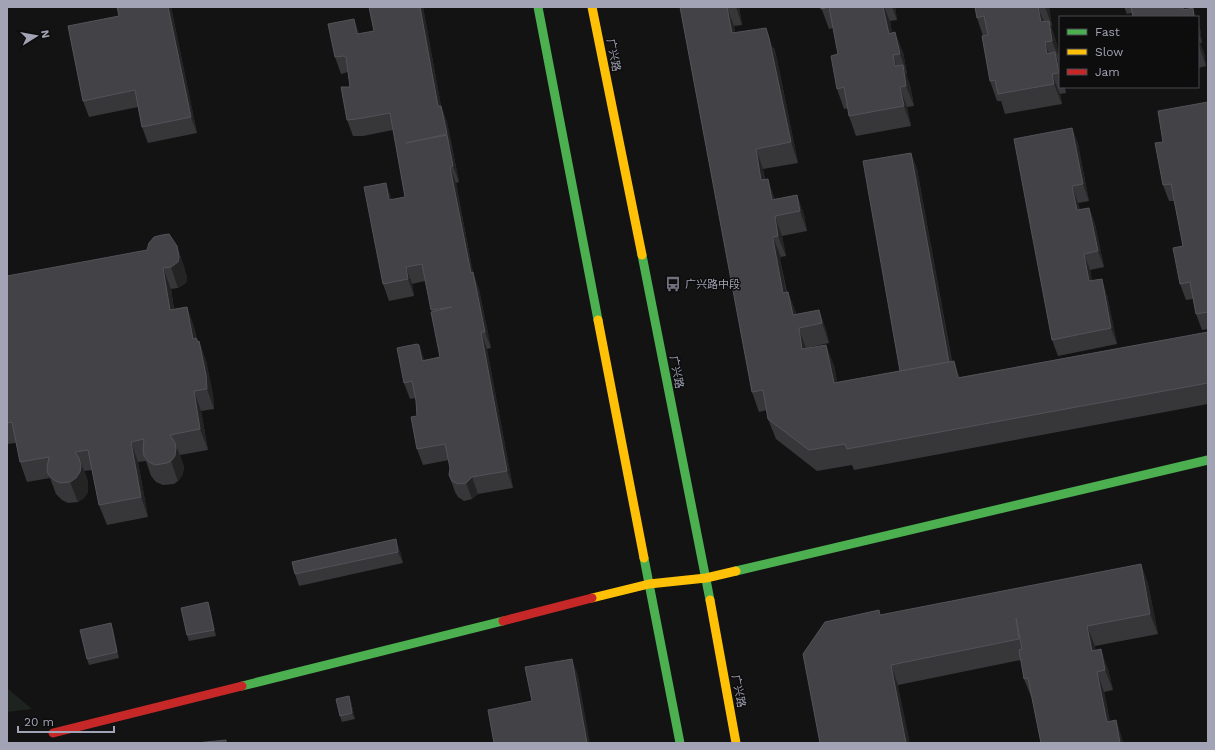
<svg xmlns="http://www.w3.org/2000/svg" width="1215" height="750" font-family="'Work Sans','Noto Sans SC',sans-serif">
  <rect width="100%" height="100%" fill="#131313"/>
  <!-- green -->
  <path fill="#1d231e" d="M7 688 32 709 7 712Z"/>
  <g fill="none" stroke-linecap="round" stroke-linejoin="round">
    <!-- fast -->
    <path stroke="#4caf50" stroke-width="9" d="M538 7 598 320
      M642 255 710 600
      M644 558 680 743
      M736 571 1208 460
      M242 686 503 621"/>
    <!-- slow -->
    <path stroke="#ffc107" stroke-width="9" d="M592 7 642 255
      M598 320 644 558
      M592 598 649 584 706 578 736 571
      M710 600 736 743"/>
    <!-- jam -->
    <path stroke="#c62828" stroke-width="9" d="M503 621 592 598
      M53 733 242 686"/>
  </g>
  <!-- wall -->
  <path fill="#37373a" d="M171 7 197 133 148 143 142 127 138 107 89 117 83 101Z
    M365 7H423L441 106 447 122 459 182 456 183 473 273 479 289 491 348 487 349 513 488 478 494 472 499 464 501 458 497 455 492 449 475 450 468 449 460 423 465 417 449V416L416 398 410 399 404 383 424 360 440 357 432 312 425 281 412 284 414 296 389 301 383 284 392 200 405 197 393 130 363 136H353L347 120 350 87 348 72 341 74 335 57 359 34 374 31 369 8H366Z
    M680 7H739L742 25 734 26 735 33 774 48 777 59 798 163 763 169 765 179 775 199 797 195 804 215 807 231 782 236 786 256 781 257 780 259 787 292H788L796 314 819 310 826 330 829 343 806 348V349L834 365 837 382 900 371 911 153 917 169 952 361 960 377 1208 332V404L854 470 852 465 817 471 776 439 768 419 767 410 759 412 752 392Z
    M821 7H895L897 20 890 21 892 33 903 52 907 74H906L910 85 914 106 907 107 911 126 856 136 849 116 848 108 844 109 837 89 838 54 833 28 829 29Z
    M975 7H1049L1052 26H1051L1056 41 1060 61H1058L1060 65V87H1065L1066 93 1060 94 1062 104 1005 114 1001 101H997L990 81 983 36 977 18Z
    M1124 7H1187V9L1196 17 1132 13 1127 14Z
    M1198 22 1200 28 1202 43H1200L1204 53 1206 66 1198 68Z
    M1208 102V329L1202 330 1196 314 1193 299 1186 300 1180 284 1183 246 1174 201H1169L1163 185V142Z
    M1072 128 1078 144 1089 201 1078 203 1080 210 1089 208 1095 224 1104 267 1090 270 1092 281 1107 295 1117 344 1058 356 1052 340Z
    M177 246 184 267 187 277 186 283 178 288 171 289 174 309 187 307 194 327 197 340 198 342 199 341 206 361 213 395 214 409 201 411 208 450 180 455 184 468 182 476 178 481 174 484 163 485 156 482 151 476 146 461 138 462 148 517 107 525 99 505 92 470 84 471 87 478 88 486V492L84 498 78 502 68 503 62 500 56 494 50 478 27 482 20 462 16 443 7 444V276Z
    M400 551 403 563 299 586 295 574Z
    M1141 564 1148 584 1158 634 1095 646V650L1108 669 1113 690 1104 692 1110 722 1116 720 1123 743H1041L1032 699 1024 679 1021 660 898 685 820 743 881 615Z
    M208 602 210 608 216 636 189 641 187 635Z
    M113 629 119 658 89 665 87 659Z
    M349 696 351 702 355 719 342 722 340 716Z"/>
  <!-- shaded-wall -->
  <path fill="#242425" d="M168 7H171L197 133 191 117Z
    M420 7H423L444 123 438 106Z
    M727 7 734 26 739 54 732 33Z
    M736 7H739L742 25Z
    M883 7H884L890 21 896 54 889 34Z
    M892 7H895L897 20Z
    M1038 7 1046 27 1048 42 1041 22Z
    M1045 7H1049L1052 26Z
    M1183 7H1187L1188 17 1183 10Z
    M1193 8 1196 17H1194Z
    M354 19 360 35 357 34Z
    M1049 21 1056 41 1060 61 1052 41Z
    M1198 22 1200 28 1202 43 1198 31Z
    M766 28 777 59 798 163 791 142Z
    M895 32 903 52 907 74 900 54Z
    M1198 37 1204 53 1206 66 1199 46Z
    M1045 42 1052 62 1054 74 1047 54Z
    M1055 52 1060 65V76L1059 73Z
    M893 55 900 76 895 66Z
    M903 65 910 85 914 106 906 86Z
    M1052 74 1060 94 1062 104 1054 84Z
    M900 87 907 107 911 126 904 106Z
    M441 106 447 122 453 150 447 134Z
    M1072 128 1078 144 1089 201 1083 184Z
    M447 135 453 152 459 182 453 166Z
    M756 149 763 169 768 200 761 180Z
    M911 153 917 169 955 381 949 365Z
    M450 167 456 183 473 273 479 289 491 348 485 332 471 273Z
    M768 179 775 199 772 200Z
    M386 183 392 200H389Z
    M1072 186 1078 203 1083 227 1077 210Z
    M797 195 804 215 807 231 800 211Z
    M1089 208 1095 224 1104 267 1098 251Z
    M775 216 782 236 786 256 778 236Z
    M773 237 781 257 780 259 790 313 783 293 773 239Z
    M177 246 184 267 187 277 186 283 178 288 171 267Z
    M1084 254 1090 270 1095 297 1089 281Z
    M406 267 412 284 414 296 408 279Z
    M163 268 171 289 177 330 170 310Z
    M1102 279 1107 295 1117 344 1111 328Z
    M788 292 796 312 799 329 806 348 810 370 802 349 793 315Z
    M187 307 194 327 200 359 193 339Z
    M819 310 826 330 829 343 822 323Z
    M481 332 487 349 513 488 507 471Z
    M199 341 206 361 213 395 214 409 207 389Z
    M419 345 425 361H422Z
    M826 345 834 365 841 403 834 383Z
    M954 361 961 381 958 378Z
    M194 391 201 411 208 450 200 429Z
    M131 442 138 462 148 517 141 497Z
    M175 443 183 463 184 468 182 476 178 481 171 461Z
    M79 458 87 478 88 486V492L84 498 78 502 70 482Z
    M472 477 478 494 472 499 466 483Z
    M396 539 400 551 403 563 398 552Z
    M1141 564 1148 584 1158 634 1150 614Z
    M208 602 210 608 216 636 214 630Z
    M111 623 113 629 119 658 117 652Z
    M1087 626 1095 646 1100 671 1092 651Z
    M1101 649 1108 669 1113 690 1105 670Z
    M572 659 578 675 590 743H587Z
    M891 665 898 685 910 743H906Z
    M1097 672 1104 692 1114 742 1107 722Z
    M349 696 351 702 355 719 352 713Z
    M1116 720 1123 741V743H1120Z"/>
  <!-- building -->
  <path fill="#434347" stroke="#525259" d="M117 7H168L191 117 142 127 135 90 83 101 68 26 119 16Z
    M369 7H420L438 106H441L447 134 406 143 447 135 453 166 450 167 471 273 473 272 485 332H481L507 471 472 477 466 483 458 484 452 481 449 475 450 468 445 444 417 449 411 417 417 416 416 401 412 381 404 383 397 348 417 344 419 345 422 361 440 357 431 312 452 307 431 310 422 264 406 267 408 279 383 284 364 187 386 183 389 200 405 197 390 113 357 119 347 120 341 87H350L346 57 344 56 335 57 328 24 354 19 357 34 374 31Z
    M680 7H727L732 33 766 28 769 38 791 142 756 149 761 180 768 179 772 200 797 195 800 211 775 216 778 236 773 237V239L783 293 788 292 793 315 819 310 822 323 799 328 802 349 826 345 834 383 954 361 958 378 1208 332V383L847 449 845 444 809 450 768 419 763 390 752 392Z
    M821 7H883L889 34 895 32 900 54 893 55 895 66 903 65 906 86 900 87 904 106 849 116 844 87 837 89 831 56 838 54 829 7 821 9Z
    M975 7H1038L1041 22 1049 21 1052 41 1045 42 1047 54 1055 52 1059 73 1052 74 1054 84 998 94 995 80 990 81 982 36 988 35 984 16 977 18Z
    M1131 7H1183V10L1193 8 1194 17H1133Z
    M1208 102V312L1196 314 1190 282 1180 284 1173 248 1183 246 1171 184 1163 185 1155 143 1163 142 1158 111Z
    M1072 128 1083 184 1072 186 1077 210 1089 208 1098 251 1084 254 1089 281 1102 279 1111 328 1052 340 1014 139Z
    M911 153 949 362 900 371 863 161Z
    M169 234 177 246 179 257 178 262 171 267 163 268 170 310 187 307 193 339 196 338 198 342 199 341 206 375 207 389 194 391 200 429 170 435 175 443 176 448 175 456 171 461 167 463 155 465 149 462 144 456 143 449 144 439 131 442 141 497 99 505 88 450 75 452 79 458 81 466 80 472 76 478 70 482 60 483 54 480 48 474 47 468 49 457 20 462 12 422 7 423V276L147 250 149 243 154 237 162 235Z
    M396 539 398 552 295 574 292 562Z
    M1141 564 1150 614 1087 626 1092 651 1101 649 1105 670 1097 672 1107 722 1116 720 1120 743H1041L1028 678 1024 679 1019 650 1022 649 1016 618 1019 639 891 665 906 743H820L803 654 825 622 879 610 880 615Z
    M208 602 214 630 187 635 181 608Z
    M111 623 117 652 87 659 80 630Z
    M572 659 587 743H494L488 710 532 701 525 667Z
    M349 696 352 713 340 716 336 699Z
    M226 740V743H196Z"/>
  <!-- icons -->
  <defs>
    <g id="bus-bare" transform="scale(1.2)"><path d="M-5-6H5V4H4V6H2V4H-2V6H-4V4H-5ZM-3.5-4V0h7V-4ZM-3.5 1.2v1.5H-2V1.2ZM2 1.2v1.5H3.5V1.2Z" fill="#70717c" stroke="#0d0d0e" stroke-width="2.5" paint-order="stroke"/></g>
  </defs>
  <g fill-rule="evenodd">
    <use href="#bus-bare" x="673" y="284"/>
  </g>
  <g text-anchor="middle" stroke-width="3" stroke-linejoin="round" paint-order="stroke">
    <!-- street labels -->
    <g font-size="11" fill="#a2a4b5" stroke="#0d0d0e">
      <text transform="translate(614 55) rotate(79)" y="4">广兴路</text>
      <text transform="translate(677 372) rotate(79)" y="4">广兴路</text>
      <text transform="translate(739 691) rotate(79)" y="4">广兴路</text>
    </g>
    <!-- poi labels -->
    <g font-size="11" fill="#a2a4b5" stroke="#0d0d0e" text-anchor="start">
      <text x="685" y="288">广兴路中段</text>
    </g>
  </g>
  <!-- border -->
  <rect width="1215" height="750" fill="none" stroke="#a2a4b5" stroke-width="16"/>
  <!-- legend -->
  <rect x="1059" y="16" width="140" height="72" fill="#0d0d0e" stroke="#494951"/>
  <rect x="1067" y="29" width="20" height="6" fill="#4caf50" stroke="#494951"/>
  <text x="1095" y="36" font-size="12" fill="#a2a4b5">Fast</text>
  <rect x="1067" y="49" width="20" height="6" fill="#ffc107" stroke="#494951"/>
  <text x="1095" y="56" font-size="12" fill="#a2a4b5">Slow</text>
  <rect x="1067" y="69" width="20" height="6" fill="#c62828" stroke="#494951"/>
  <text x="1095" y="76" font-size="12" fill="#a2a4b5">Jam</text>
  <!-- north arrow -->
  <g transform="translate(36 36) rotate(79)" stroke="#0d0d0e" stroke-width="3" paint-order="stroke">
  <path d="M0-3L7 15L0 10L-7 15Z" fill="#a2a4b5"/>
  <text y="-6" font-size="11" font-weight="bold" text-anchor="middle" fill="#a2a4b5">N</text>
  </g>
  <!-- scale -->
  <path d="M18 726v6h96v-6" fill="none" stroke="#a2a4b5" stroke-width="2"/>
  <text x="24" y="726" font-size="12" fill="#a2a4b5" stroke="#0d0d0e" stroke-width="3" paint-order="stroke">20 m</text>
</svg>
